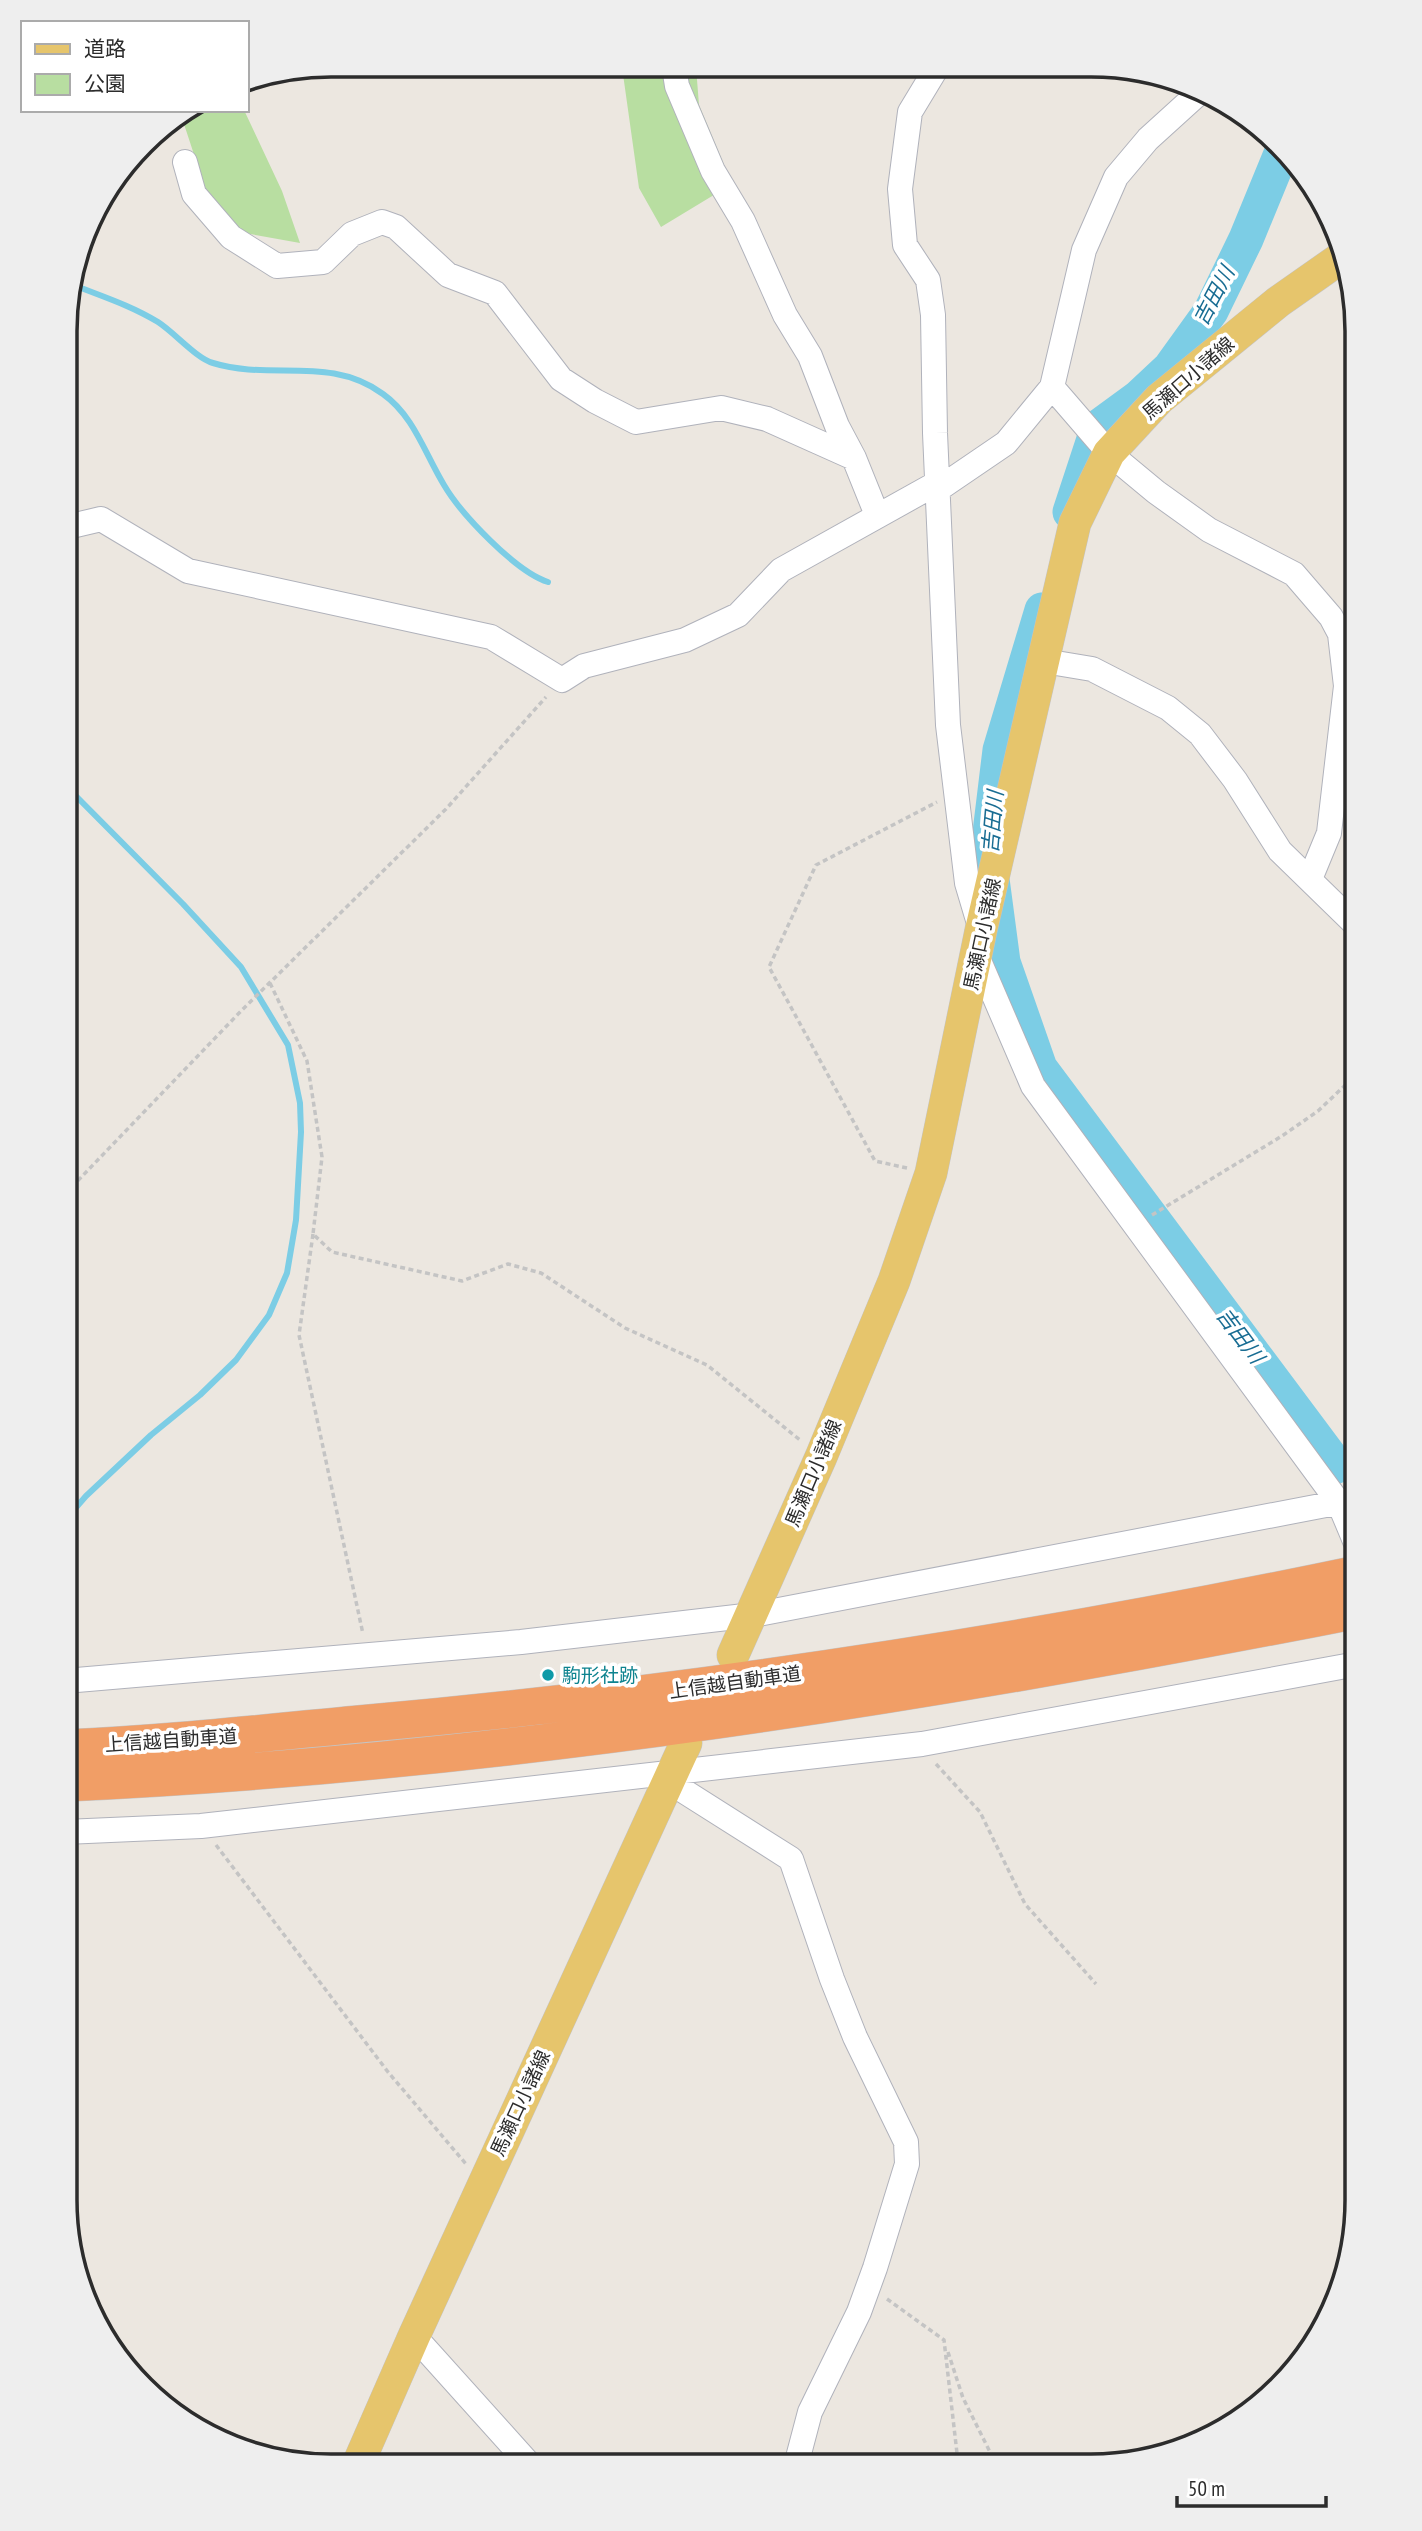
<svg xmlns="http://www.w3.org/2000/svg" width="1422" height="2531" font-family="'PT Sans Narrow','Noto Sans JP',sans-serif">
  <rect width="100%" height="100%" fill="#ece7e0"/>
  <!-- green -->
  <path fill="#b8dea1" d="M622 67H696L699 105 732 184 661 227 639 188Z
    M188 110H244L282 191 300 243 245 233 210 203 181 115Z"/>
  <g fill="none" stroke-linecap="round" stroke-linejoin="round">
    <!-- stream -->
    <path stroke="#7ccde5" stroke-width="6" d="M71 284C101 296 130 305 158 322 175 333 196 358 213 363 271 381 330 355 383 394 414 416 425 454 444 485 461 514 516 572 548 582
      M66 1519 86 1496 151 1435 200 1395 236 1360 269 1315 287 1273 296 1220 301 1132 300 1103 288 1045 241 967 183 904 66 786"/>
    <!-- river -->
    <path stroke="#7ccde5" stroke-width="35" d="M1070 512 1098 427 1139 397 1170 368 1211 311 1246 239 1283 149
      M1042 610 1000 750 988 849 1003 962 1040 1068 1337 1466"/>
    <!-- minor casing -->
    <g stroke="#b0b2bb" stroke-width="26">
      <path id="minor" d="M674 67 677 86 713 171 743 221 785 315 810 356 837 426 854 458 877 515
        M936 69 910 112 900 189 905 245 928 280 933 315 935 433 948 725 967 883 981 930
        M185 162 194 194 231 237 277 266 323 262 352 234 382 222 396 227 448 275 495 293 561 379 595 401 636 422 721 408 767 419 854 458
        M1052 387 1109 453 1156 492 1209 530 1294 574 1331 617 1340 634 1346 686 1329 833 1310 879
        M937 490 1006 443 1052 387 1084 250 1116 177 1148 139 1202 90
        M67 527 101 519 188 571 491 637 562 680 584 666 685 640 738 615 781 570 937 483
        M1044 661 1092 669 1168 708 1200 734 1235 780 1280 851 1357 926
        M977 956 1033 1086 1339 1503 1355 1541
        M65 1681 521 1642 753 1615 1357 1499
        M668 1781 791 1859 832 1979 855 2037 906 2142 907 2164 875 2268 859 2312 810 2412 796 2465
        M65 1832 201 1826 922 1744 1357 1664
        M414 2336 530 2465"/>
    </g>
    <!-- major casing -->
    <g stroke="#c4c4c4" stroke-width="33">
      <path id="major" d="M733 1655 821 1457 894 1281 931 1173 981 930 1075 523 1109 453 1159 399 1278 302 1345 255
        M358 2464 414 2336 686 1743"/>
    </g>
    <!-- highway casing -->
    <g stroke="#c4c4c4" stroke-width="38">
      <path id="highway" d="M65 1748C163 1744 262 1733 359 1724 695 1694 1027 1643 1357 1574
        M65 1783C500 1763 931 1694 1357 1610"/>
    </g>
    <!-- path -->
    <path stroke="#c4c4c4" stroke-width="3.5" stroke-dasharray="5 3.5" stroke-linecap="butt" d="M270 983 307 1061 322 1157 313 1234 332 1252 462 1281 508 1264 541 1273 625 1328 707 1365 800 1440
      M907 1168 875 1161 769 967 816 865 937 802
      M66 1193 242 1010 446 809 546 697
      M1152 1215 1282 1136 1318 1111 1357 1074
      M313 1234 299 1335 363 1634
      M936 1764 980 1812 1025 1904 1096 1984
      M216 1845 388 2072 466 2164
      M887 2299 944 2340 958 2462 961 2466
      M948 2352 963 2398 997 2466"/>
    <!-- minor -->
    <use href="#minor" stroke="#fff" stroke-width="24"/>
    <!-- major -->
    <use href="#major" stroke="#e6c56c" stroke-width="32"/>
    <!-- highway -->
    <use href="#highway" stroke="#f19e66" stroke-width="37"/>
  </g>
  <!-- markers -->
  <circle fill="#0f9aa8" stroke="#fff" stroke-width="2.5" cx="548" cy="1675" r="7"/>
  <g text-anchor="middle" stroke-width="7" stroke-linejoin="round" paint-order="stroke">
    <!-- street labels -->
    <g font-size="19" fill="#2c2c2c" stroke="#fff">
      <text transform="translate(1188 378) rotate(-41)" y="7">馬瀬口小諸線</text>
      <text transform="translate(982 934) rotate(-78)" y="7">馬瀬口小諸線</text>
      <text transform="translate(813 1473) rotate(-67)" y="7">馬瀬口小諸線</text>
      <text transform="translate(735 1682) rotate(-8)" y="7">上信越自動車道</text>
      <text transform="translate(171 1740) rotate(-4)" y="7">上信越自動車道</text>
      <text transform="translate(520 2103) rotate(-65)" y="7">馬瀬口小諸線</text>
    </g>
    <!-- culture labels -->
    <g font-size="19" fill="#0d838f" stroke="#fff" text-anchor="start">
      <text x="562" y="1682">駒形社跡</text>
    </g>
    <!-- water labels -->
    <g font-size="21" font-style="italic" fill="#196d93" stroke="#fff">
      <text transform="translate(1214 296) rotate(-62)" y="7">吉田川</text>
      <text transform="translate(993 822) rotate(-85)" y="7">吉田川</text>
      <text transform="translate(1240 1336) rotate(53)" y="7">吉田川</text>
    </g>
  </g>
  <!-- crop -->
  <path d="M0 0H1422V2531H0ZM331 77H1091A254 254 0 0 1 1345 331V2200A254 254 0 0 1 1091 2454H331A254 254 0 0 1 77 2200V331A254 254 0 0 1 331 77Z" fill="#eee" fill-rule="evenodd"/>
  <path fill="none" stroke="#2c2c2c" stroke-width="3.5" d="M331 77H1091A254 254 0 0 1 1345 331V2200A254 254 0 0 1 1091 2454H331A254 254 0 0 1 77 2200V331A254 254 0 0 1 331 77Z"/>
  <!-- legend -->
  <rect x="21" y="21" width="228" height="91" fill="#ffffff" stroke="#ababab" stroke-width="2"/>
  <rect x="35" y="44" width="35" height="10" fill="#e6c56c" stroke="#ababab" stroke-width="2"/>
  <text x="84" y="56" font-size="21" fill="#2c2c2c">道路</text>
  <rect x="35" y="74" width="35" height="21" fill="#b8dea1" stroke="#ababab" stroke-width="2"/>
  <text x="84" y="91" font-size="21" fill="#2c2c2c">公園</text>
  <!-- scale -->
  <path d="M1177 2496v10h149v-10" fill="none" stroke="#2c2c2c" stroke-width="3.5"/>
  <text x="1188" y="2496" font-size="21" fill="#2c2c2c" stroke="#ffffff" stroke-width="5" paint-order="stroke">50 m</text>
</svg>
